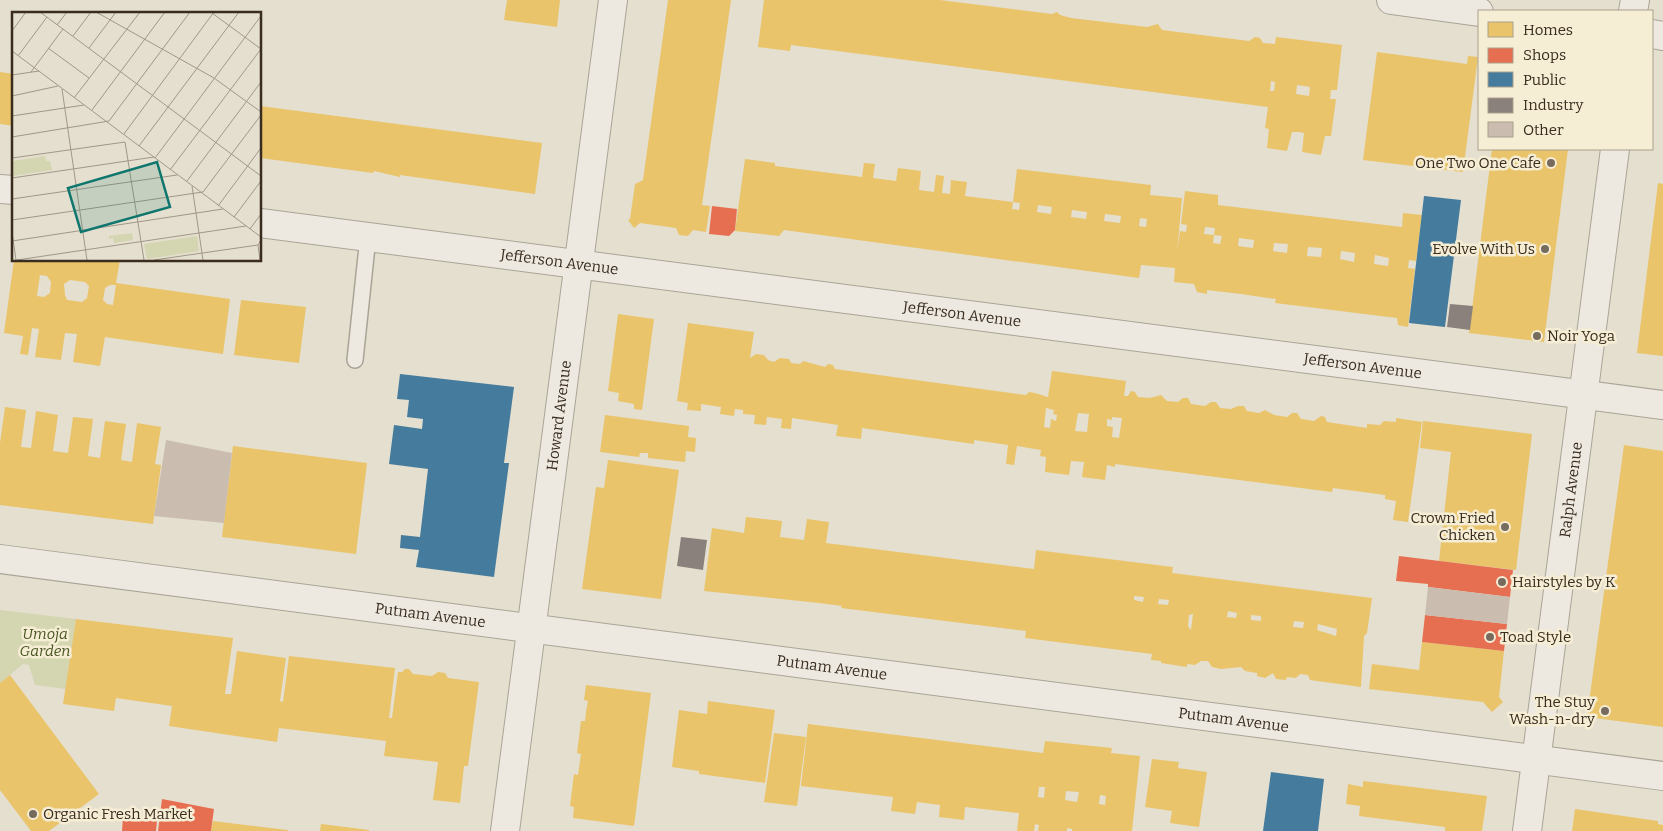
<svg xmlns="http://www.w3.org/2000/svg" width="1663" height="831" font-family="Bitter,serif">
  <rect width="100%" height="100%" fill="#e5dfcf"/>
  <!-- green -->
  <path fill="#d4d5b1" d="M0 610 76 619 66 689 35 685 29 665 23 664 0 683Z"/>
  <!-- homes -->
  <path fill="#e9c46a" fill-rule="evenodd" d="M507 0H560L557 27 504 20Z
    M668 0H731L702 205 710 206 706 232 693 230 688 236 679 235 676 228 640 223 634 228 628 220 630 219 635 184 643 180Z
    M764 0H940L1052 14 1057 12 1060 15 1071 18 1147 27 1158 24 1162 30 1249 41 1255 37 1260 38 1263 43 1275 44 1276 37 1342 45 1337 90H1331L1330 99H1336L1331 136H1325L1321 155 1302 152 1304 133 1299 132H1292L1287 151 1267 148 1269 129 1265 128 1268 107 791 45 790 51 758 47ZM1271 81 1275 82 1274 91H1270ZM1297 85 1310 87 1309 96 1296 94Z
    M1377 52 1467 64 1468 56 1478 57 1463 172 1363 160Z
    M0 72 14 74V126L0 124Z
    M260 106 542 143 535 194 400 175V177L374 171 373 173 260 158Z
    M1492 149H1568L1544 342 1469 333Z
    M745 159 775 163V166L862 177 864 163 875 164 873 178 896 181 898 168 921 171 919 190 934 192 936 175 944 176 942 193 950 194 951 180 967 182 965 196 1013 202 1012 209 1019 210 1020 203 1013 202 1017 169 1151 185 1150 195 1182 198 1177 253 1180 231 1186 232 1187 225 1181 224 1185 191 1218 195V205L1402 227 1403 213 1422 215 1416 261 1409 260 1408 268 1415 269 1408 327 1398 325 1397 318 1275 303 1276 299 1241 294 1207 290V294L1197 292 1194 284 1174 282 1175 268 1141 265 1139 278 784 230 779 236 735 231ZM1038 205 1052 207 1051 214 1037 212ZM1072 210 1087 212 1086 219 1071 217ZM1105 214 1121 216 1120 223 1104 221ZM1140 218 1147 219 1146 227 1139 226ZM1205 227 1215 228 1214 235 1222 236 1220 244 1213 243 1214 235 1204 234ZM1239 238 1254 240 1253 248 1238 246ZM1274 243 1288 244 1287 253 1273 251ZM1308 247 1322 248 1321 257 1307 256ZM1341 251 1355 253 1354 262 1340 259ZM1375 255 1389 258 1388 266 1374 264Z
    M1658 183 1663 184V356L1637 353Z
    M14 260H120L116 283 230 299 223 354 105 337 100 366 73 362 77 334 65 333 61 360 35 357 39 329 32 328 28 355 20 354 23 336 4 333ZM40 275 47 276 51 282 50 293 44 297 37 296ZM70 280 85 282 89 286 87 298 82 302 67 300 65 295 64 284ZM110 285H116L113 305 107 304 103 300 105 288Z
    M241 300 306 307 299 363 234 355Z
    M618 314 654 319 642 410 634 409V404L618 401 619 393 608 391Z
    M688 323 754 332 750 358 756 354 764 355 768 360 774 362 780 358 789 359 791 363 800 364 803 361 825 367 828 364 833 365 835 369 1026 395 1029 392 1035 393 1048 397 1052 371 1126 381 1124 396H1128L1131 391 1135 392 1138 397 1150 398 1161 395 1167 401 1178 402 1183 398H1188L1191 404 1205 406 1211 402H1216L1220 408 1231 409 1238 406H1244L1247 411 1259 413 1265 410 1274 415 1287 417 1292 413H1297L1301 419 1314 421 1321 416 1325 417 1327 422 1367 428V424L1380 425 1384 421 1396 422V418L1422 422 1408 522 1393 520 1396 501 1385 499V495L1333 488 1332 492 1115 464V467L1107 465 1105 480 1082 477 1084 462 1071 461 1069 475 1045 472 1046 457 1040 456 1041 450 1017 446 1014 465 1006 464 1008 445 974 440V444L862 428 861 439 836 436 838 425 792 418 791 429 781 428 782 419 767 417 766 425 754 424 755 415 743 414V410L735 409 734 416 720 414 721 407 701 404V411L687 410 688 403 677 401ZM1046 408 1054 410 1053 414 1057 415 1056 421 1051 419 1050 428 1044 427ZM1078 413 1089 414 1087 432 1075 431ZM1112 417 1122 418 1119 438 1112 437 1113 427 1107 426V419L1112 420Z
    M5 407 26 410 21 447 31 448 36 411 58 415 53 451 68 453 73 417 93 419 88 456 100 458 105 421 126 424 121 460 132 462 137 423 161 427 155 464 161 465 153 524 0 505V443Z
    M605 415 689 426 688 437 696 438 695 452 686 451 685 462 648 458V453H640L639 457 600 452Z
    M1423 421 1532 434 1516 570 1439 561 1451 452 1420 448Z
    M1624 445 1663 451V727L1587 717Z
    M233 446 367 463 356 554 222 537Z
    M608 460 679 470 661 599 582 589 596 487 604 488Z
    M746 517 782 521 780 537 804 540 807 519 829 522 826 543 1034 569 1036 550 1173 567 1172 573 1372 598 1367 633 1364 636 1361 687 1310 680 1308 675 1300 674 1296 678 1287 677 1286 680 1276 679 1273 673 1265 678 1257 676V673L1245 671 1241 667 1221 669 1212 667 1208 661H1201L1195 665 1187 664V667L1161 663V661L1151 660 1152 654 1025 638 1026 631 841 608 842 606 819 603 704 591 712 528 744 533ZM1134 596 1144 597 1143 602 1134 600ZM1159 599 1169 600 1168 605 1158 604ZM1228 611 1237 613 1236 618 1227 617ZM1193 614 1191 630 1188 626 1189 615ZM1251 615 1261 616V621L1251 620ZM1294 621 1304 622 1303 628 1293 627ZM1318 624 1337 629 1336 636 1317 630Z
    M76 619 233 638 225 694H231L237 651 286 658 280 701 283 702 289 656 395 668 389 718H392L398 672H402L405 669H409L413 674 432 676 438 672 445 673 448 678 479 682 468 766H464L460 803 433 800 438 762 384 756 386 741 279 728 277 742 169 726 172 706 116 698 114 711 63 704Z
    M1422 642 1504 651 1499 697 1503 702 1492 712 1483 702 1369 689 1372 664 1419 670Z
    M10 675 99 794 49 831H31L0 790V683Z
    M586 685 651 693 634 826 573 818 574 807 570 806 574 774 578 775 581 754 577 753 581 721H585L586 712 588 701 584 700Z
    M708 701 775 710 765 783 699 774V771L672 767 679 710 707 714Z
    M808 724 1043 753 1045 741 1112 748 1111 753 1140 756 1132 831H1072V829L1067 828V831H1038L1039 825 1035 824 1034 831H1017L1019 813 965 807 964 820 939 817 940 805 917 802 915 814 891 811 893 797 801 786ZM1039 787H1045L1044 798 1038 797ZM1066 791 1079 792 1077 802 1065 800ZM1100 795 1106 796 1105 805 1099 804Z
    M774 733 806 737 797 806 764 802Z
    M1152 759 1179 762 1178 768 1207 772 1199 827 1170 823 1172 811 1145 807Z
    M1363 781 1487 796 1482 831H1445V827L1359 816 1360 806 1346 804 1348 784 1363 787Z
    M1575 809 1658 821V824L1663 825V831H1572Z
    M213 821 288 830V831H211Z
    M321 824 369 830V831H320Z"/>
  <!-- shops -->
  <path fill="#e76f51" d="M712 206 737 209 735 230 729 236 709 234Z
    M1399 556 1513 570 1510 597 1428 587V584L1396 581Z
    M1425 615 1507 624 1504 651 1422 642Z
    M162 799 214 809 211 831H158Z
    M123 817 157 821 156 831H122Z"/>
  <!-- public -->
  <path fill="#457b9d" d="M1424 196 1461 200 1445 327 1409 323Z
    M400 374 514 387 504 463H509L494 577 416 567 419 550 400 548 401 535 420 537 428 469 389 464 394 425 422 429 423 419 407 417 409 400 397 399Z
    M1271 772 1324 779 1318 831H1263Z"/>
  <!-- industry -->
  <path fill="#8a817c" d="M1450 304 1473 306 1470 330 1447 327Z
    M681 537 707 540 703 570 677 566Z"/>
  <!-- building -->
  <path fill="#cabdaf" d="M166 440 232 453 224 523 154 516Z
    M1428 587 1510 597 1507 624 1425 615Z"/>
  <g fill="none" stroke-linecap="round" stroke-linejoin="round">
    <!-- lane casing -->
    <g stroke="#aaa497" stroke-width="18">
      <path id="lane" d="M355 360 368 237"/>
    </g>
    <!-- street casing -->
    <g stroke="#aaa497" stroke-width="30">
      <g id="street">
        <path d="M1391 0 1479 12"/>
        <path d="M1633 11 1635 0"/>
        <path d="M1652 34 1663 36"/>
        <path d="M0 189 14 190"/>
        <path id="s1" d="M260 223 1663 405"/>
        <path id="s2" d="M0 559 1663 776"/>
        <path id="s3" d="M505 831 613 0"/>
        <path id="s4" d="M1527 831 1615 149"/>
      </g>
    </g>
    <!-- lane -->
    <use href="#lane" stroke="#ede9e0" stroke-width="15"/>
    <!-- street -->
    <use href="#street" stroke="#ede9e0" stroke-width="28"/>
  </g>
  <!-- markers -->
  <g fill="#766b5d" stroke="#f6edd5" stroke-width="2">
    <circle cx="1551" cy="163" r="5"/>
    <circle cx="1545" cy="249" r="5"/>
    <circle cx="1537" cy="336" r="5"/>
    <circle cx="1505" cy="527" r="5"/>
    <circle cx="1502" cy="582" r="5"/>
    <circle cx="1490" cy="637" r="5"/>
    <circle cx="1605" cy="711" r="5"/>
    <circle cx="33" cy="814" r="5"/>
  </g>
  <g text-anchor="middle" stroke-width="5" stroke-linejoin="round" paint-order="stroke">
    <!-- poi labels -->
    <g font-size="15" fill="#3a2c1f" stroke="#f6edd5" text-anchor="end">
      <text x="1541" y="168">One Two One Cafe</text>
      <text x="1535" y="254">Evolve With Us</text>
      <text x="1547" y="341" text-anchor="start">Noir Yoga</text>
      <text x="1495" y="523">Crown Fried<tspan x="1495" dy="17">Chicken</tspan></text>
      <text x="1512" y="587" text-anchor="start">Hairstyles by K</text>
      <text x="1500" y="642" text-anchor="start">Toad Style</text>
      <text x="1595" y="707">The Stuy<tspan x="1595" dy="17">Wash-n-dry</tspan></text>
      <text x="43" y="819" text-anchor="start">Organic Fresh Market</text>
    </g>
    <!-- street labels -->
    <g font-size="15" fill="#3a2c1f" stroke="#f6edd5">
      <text dy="5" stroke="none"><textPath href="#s1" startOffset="302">Jefferson Avenue</textPath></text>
      <text dy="5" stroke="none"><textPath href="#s1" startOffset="708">Jefferson Avenue</textPath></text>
      <text dy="5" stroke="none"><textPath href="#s1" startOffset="1112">Jefferson Avenue</textPath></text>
      <text dy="5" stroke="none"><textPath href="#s3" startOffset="419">Howard Avenue</textPath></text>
      <text dy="5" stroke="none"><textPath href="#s4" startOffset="344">Ralph Avenue</textPath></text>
      <text dy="5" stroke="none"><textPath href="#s2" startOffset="434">Putnam Avenue</textPath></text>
      <text dy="5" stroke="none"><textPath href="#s2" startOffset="839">Putnam Avenue</textPath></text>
      <text dy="5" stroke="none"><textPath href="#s2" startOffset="1244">Putnam Avenue</textPath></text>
    </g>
    <!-- park labels -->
    <g font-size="15" font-style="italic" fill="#4a5725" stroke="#f6edd5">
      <text x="45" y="639">Umoja<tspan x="45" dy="17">Garden</tspan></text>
    </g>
  </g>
  <!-- overview -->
  <g transform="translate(12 12)">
    <rect width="249" height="249" fill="#e5dfcf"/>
    <path d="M33 144 34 149H38L40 158 0 164 1 149ZM120 221 121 228 102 231 101 226 97 227V224ZM185 224 187 239 135 247 132 232Z" fill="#d4d5b1"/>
    <path fill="none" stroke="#a19789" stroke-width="1" d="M28 0 249 164M84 0 202 66 249 100M200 1 249 37M45 13 55 0M0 19 14 0M61 24 79 0M36 36 77 66M77 36 104 0M0 39 249 225M6 44 35 5M19 60 51 17M0 63 27 59M50 77 75 248M0 84 46 74M62 86 128 0M80 98 153 0M0 104 72 93M112 122 202 0M0 125 97 109 178 0M127 134 227 0M0 146 113 130 132 248M143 146 249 4M158 158 249 37M0 166 142 145M175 169 249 70M180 174 191 248M0 187 165 163M206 194 249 136M222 205 249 169M0 208 191 180 249 103M238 217 249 202M0 220 4 248M0 229 211 197M5 248 234 214M142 248 246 233M248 248 246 233 249 228"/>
    <path fill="#0f766e" fill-opacity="0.15" stroke="#0f766e" stroke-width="2.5" d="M145 150 158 195 69 220 56 176Z"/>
    <rect width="249" height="249" fill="none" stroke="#3a2c1f" stroke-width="2.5"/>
  </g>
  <!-- legend -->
  <rect x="1478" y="10" width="175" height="140" fill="#f6edd5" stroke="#aba08c"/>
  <rect x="1488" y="22" width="25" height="15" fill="#e9c46a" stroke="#aba08c"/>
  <text x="1523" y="35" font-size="15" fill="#3a2c1f">Homes</text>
  <rect x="1488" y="48" width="25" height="15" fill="#e76f51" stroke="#aba08c"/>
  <text x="1523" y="60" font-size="15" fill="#3a2c1f">Shops</text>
  <rect x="1488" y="72" width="25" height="15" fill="#457b9d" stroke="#aba08c"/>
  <text x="1523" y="85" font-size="15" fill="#3a2c1f">Public</text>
  <rect x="1488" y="98" width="25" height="15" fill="#8a817c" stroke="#aba08c"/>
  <text x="1523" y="110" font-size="15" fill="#3a2c1f">Industry</text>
  <rect x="1488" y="122" width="25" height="15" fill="#cabdaf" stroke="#aba08c"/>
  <text x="1523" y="135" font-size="15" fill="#3a2c1f">Other</text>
</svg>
